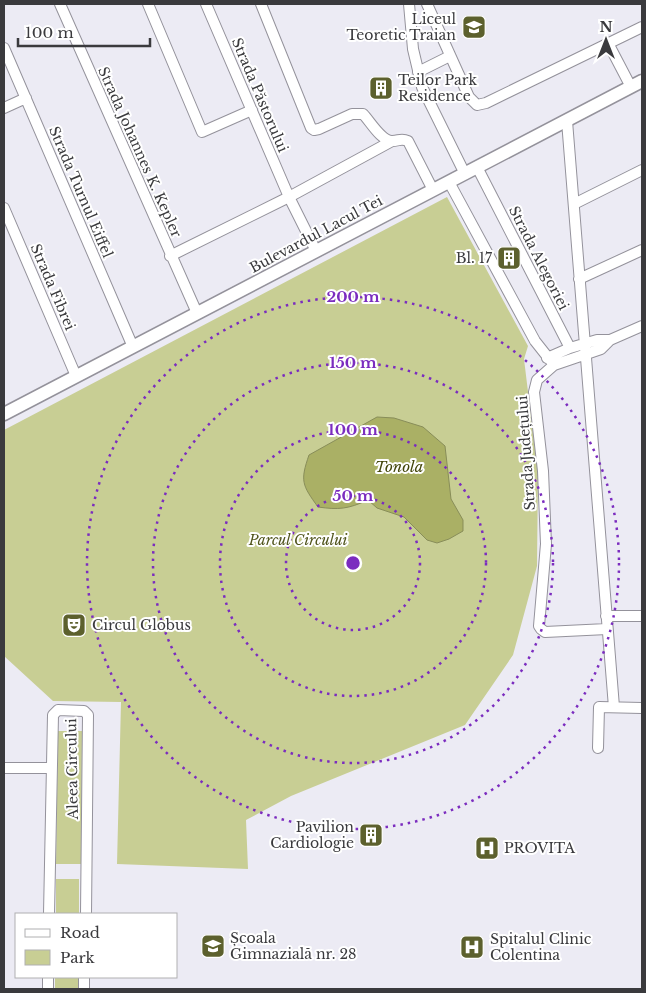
<svg xmlns="http://www.w3.org/2000/svg" width="646" height="993" font-family="'Libre Baskerville',serif">
  <rect width="100%" height="100%" fill="#ecebf4"/>
  <!-- green -->
  <path fill="#c8ce94" d="M447 197 528 346 524 359 538 474 537 566 513 655 465 725 291 796 246 820 248 869 117 864 121 702 53 701 4 656V430Z
    M58 731H82L81 864H56Z
    M56 879H79V914H56Z
    M55 977H78V989H55Z"/>
  <!-- water -->
  <path fill="#aab065" stroke="#888d59" d="M377 417 394 418 423 427 445 446 451 499 463 520V531L449 539 437 543 427 540 404 517 377 508 368 500C348 509 339 510 318 507 302 485 300 481 309 455Z"/>
  <g fill="none" stroke-linecap="round" stroke-linejoin="round">
    <!-- minor casing -->
    <g stroke="#94929b" stroke-width="12">
      <path id="minor" d="M60 4 197 313
        M148 4 202 132 252 110
        M206 4 289 197 316 251
        M261 4 311 128 314 130 319 129 352 114H363C370 121 381 141 392 141 399 141 401 138 408 141L433 190
        M409 4 413 49 422 87 465 174
        M427 4 469 97 477 105 486 103 642 27
        M608 43 631 87
        M4 48 133 347
        M418 72 450 56
        M4 108 26 98
        M567 121 614 707
        M477 167 570 348 597 340H610
        M449 182 535 341 554 365
        M574 204 642 170
        M4 208 76 376
        M170 256 289 197 392 141
        M579 279 642 250
        M547 358 570 348
        M606 616H642
        M607 629 545 632 541 629 539 626 546 544 543 471 534 392 537 380 554 365 601 349 610 340 642 326
        M598 748 599 707 642 708
        M4 768H51
        M49 914 53 715 58 710 84 711 88 715 86 914
        M48 989V977
        M84 989V977"/>
    </g>
    <!-- major casing -->
    <g stroke="#94929b" stroke-width="15">
      <path id="major" d="M4 414 642 81"/>
    </g>
    <!-- minor -->
    <use href="#minor" stroke="#fff" stroke-width="10"/>
    <!-- major -->
    <use href="#major" stroke="#fff" stroke-width="12"/>
  </g>
  <!-- distance rings -->
  <g fill="none" stroke="#7b2cbf" stroke-width="2.5" stroke-dasharray="2.5 5">
    <circle cx="353" cy="563" r="67"/>
    <circle cx="353" cy="563" r="133"/>
    <circle cx="353" cy="563" r="200"/>
    <circle cx="353" cy="563" r="266"/>
  </g>
  <!-- icons -->
  <defs>
    <g id="school-square" transform="scale(1.25)"><rect x="-9" y="-9" width="18" height="18" rx="4" fill="#5c602d" stroke="#fff"/><path d="M0-5L7-2L0 1L-7-2ZM-4 1L0 2.5L4 1V4Q0 6-4 4Z" fill="#fff"/></g>
    <g id="building-square" transform="scale(1.25)"><rect x="-9" y="-9" width="18" height="18" rx="4" fill="#5c602d" stroke="#fff"/><path d="M-4-6H4V6H1V3H-1V6H-4ZM-2.5-4.3h1.7v1.8h-1.7ZM.8-4.3h1.7v1.8H.8ZM-2.5-1h1.7V.8h-1.7ZM.8-1h1.7V.8H.8Z" fill="#fff"/></g>
    <g id="theatre-square" transform="scale(1.25)"><rect x="-9" y="-9" width="18" height="18" rx="4" fill="#5c602d" stroke="#fff"/><path d="M-5-5.5Q0-4 5-5.5V0Q5 5 0 6Q-5 5-5 0ZM-3.3-2.5H-1v1.5H-3.3ZM1-2.5H3.3v1.5H1ZM-2.8 1Q0 5.5 2.8 1Z" fill="#fff"/></g>
    <g id="hospital-square" transform="scale(1.25)"><rect x="-9" y="-9" width="18" height="18" rx="4" fill="#5c602d" stroke="#fff"/><path d="M-5-5h3v3.5h4V-5h3V5h-3V1.5h-4V5h-3Z" fill="#fff"/></g>
  </defs>
  <g fill-rule="evenodd">
    <use href="#school-square" x="474" y="27"/>
    <use href="#building-square" x="381" y="88"/>
    <use href="#building-square" x="509" y="258"/>
    <use href="#theatre-square" x="74" y="625"/>
    <use href="#building-square" x="371" y="835"/>
    <use href="#hospital-square" x="487" y="848"/>
    <use href="#school-square" x="213" y="946"/>
    <use href="#hospital-square" x="472" y="947"/>
  </g>
  <g text-anchor="middle" stroke-width="4" stroke-linejoin="round" paint-order="stroke">
    <!-- poi labels -->
    <g font-size="14" fill="#3a3a3d" stroke="#fff" text-anchor="start">
      <text x="456" y="24" text-anchor="end">Liceul<tspan x="456" dy="16">Teoretic Traian</tspan></text>
      <text x="398" y="85">Teilor Park<tspan x="398" dy="16">Residence</tspan></text>
      <text x="492" y="263" text-anchor="end">Bl. 17</text>
      <text x="92" y="630">Circul Globus</text>
      <text x="354" y="832" text-anchor="end">Pavilion<tspan x="354" dy="16">Cardiologie</tspan></text>
      <text x="504" y="853">PROVITA</text>
      <text x="230" y="943">Școala<tspan x="230" dy="16">Gimnazială nr. 28</tspan></text>
      <text x="490" y="944">Spitalul Clinic<tspan x="490" dy="16">Colentina</tspan></text>
    </g>
    <!-- street labels -->
    <g font-size="14" fill="#3a3a3d" stroke="#fff">
      <text transform="translate(260 95) rotate(67)" y="5">Strada Păstorului</text>
      <text transform="translate(140 152) rotate(66)" y="5">Strada Johannes K. Kepler</text>
      <text transform="translate(81 192) rotate(67)" y="5">Strada Turnul Eiffel</text>
      <text transform="translate(316 234) rotate(-28)" y="5">Bulevardul Lacul Tei</text>
      <text transform="translate(539 258) rotate(63)" y="5">Strada Alegoriei</text>
      <text transform="translate(53 287) rotate(67)" y="5">Strada Fibrei</text>
      <text transform="translate(526 453) rotate(-94)" y="5">Strada Județului</text>
      <text transform="translate(72 769) rotate(-91)" y="5">Aleea Circului</text>
    </g>
    <!-- park labels -->
    <g font-size="14" font-style="italic" fill="#51551d" stroke="#fff">
      <text x="298" y="545">Parcul Circului</text>
    </g>
    <!-- water labels -->
    <g font-size="15" font-style="italic" fill="#43460b" stroke="#fff">
      <text x="399" y="472">Tonola</text>
    </g>
  </g>
  <circle cx="353" cy="563" r="8" fill="#7b2cbf" stroke="#fff" stroke-width="2.5"/>
  <g font-size="15" text-anchor="middle" font-weight="bold" fill="#7b2cbf" stroke="#fff" stroke-width="4" stroke-linejoin="round" paint-order="stroke">
    <text x="353" y="302">200 m</text>
    <text x="353" y="368">150 m</text>
    <text x="353" y="435">100 m</text>
    <text x="353" y="501">50 m</text>
  </g>
  <!-- border -->
  <rect width="646" height="993" fill="none" stroke="#3a3a3d" stroke-width="10"/>
  <!-- legend -->
  <rect x="15" y="913" width="162" height="65" fill="#ffffff" stroke="#b0b0b1"/>
  <rect x="25" y="929" width="25" height="8" fill="#ffffff" stroke="#b0b0b1"/>
  <text x="60" y="938" font-size="15" fill="#3a3a3d">Road</text>
  <rect x="25" y="950" width="25" height="15" fill="#c8ce94" stroke="#b0b0b1"/>
  <text x="60" y="963" font-size="15" fill="#3a3a3d">Park</text>
  <!-- north arrow -->
  <g transform="translate(606 40)" stroke="#ffffff" stroke-width="4" paint-order="stroke">
  <path d="M0-4L9 19L0 12L-9 19Z" fill="#3a3a3d"/>
  <text y="-8" font-size="14" font-weight="bold" text-anchor="middle" fill="#3a3a3d">N</text>
  </g>
  <!-- scale -->
  <path d="M18 38v8h132v-8" fill="none" stroke="#3a3a3d" stroke-width="2.5"/>
  <text x="25" y="38" font-size="15" fill="#3a3a3d" stroke="#ffffff" stroke-width="4" paint-order="stroke">100 m</text>
</svg>
